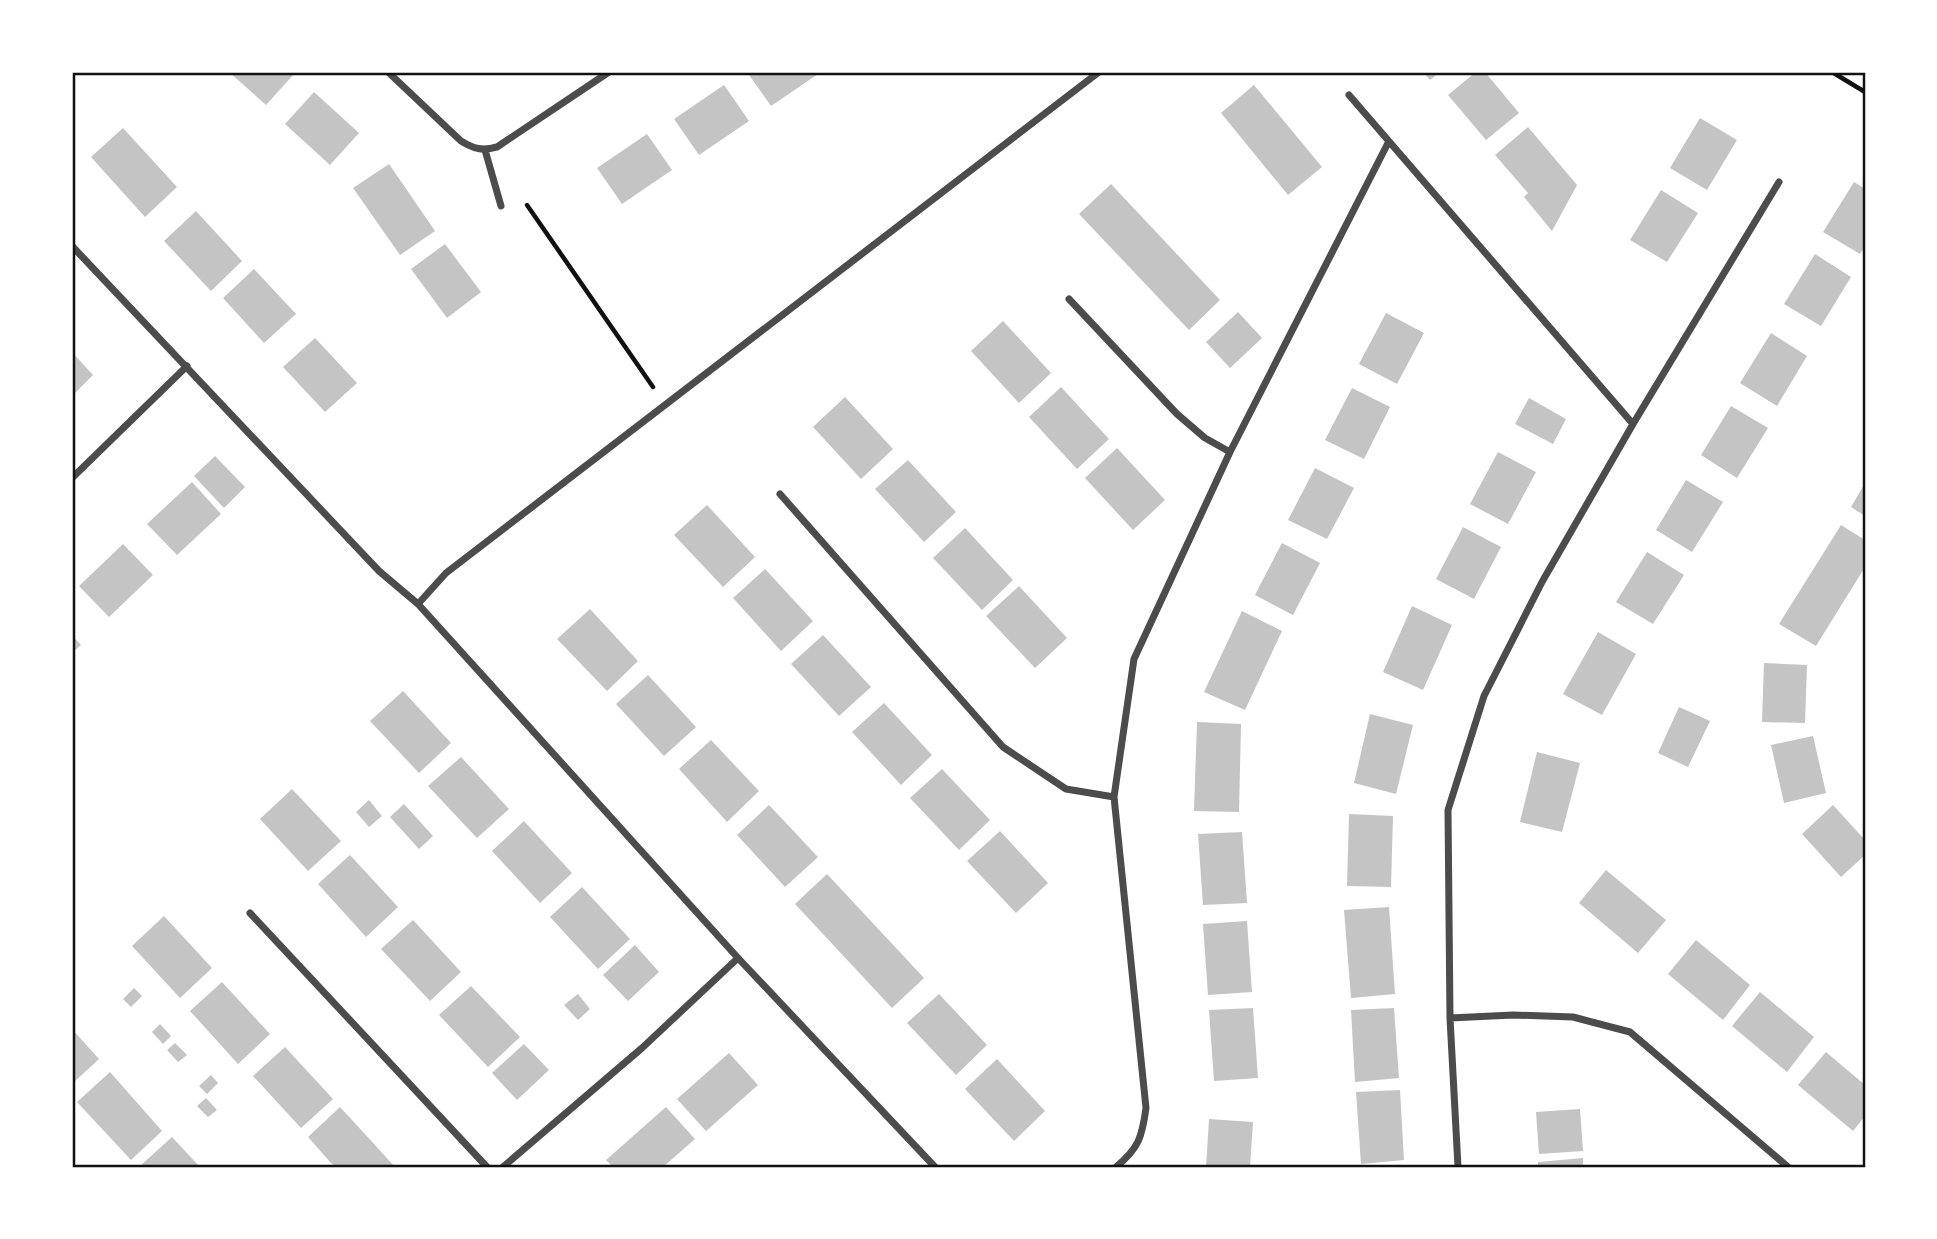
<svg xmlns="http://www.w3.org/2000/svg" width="1937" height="1239" font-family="Figtree,sans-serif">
  <rect width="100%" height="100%" fill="#fff"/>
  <!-- building -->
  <path fill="#c4c4c4" d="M229 72H293L295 73 266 105Z
    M747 72H821L771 106Z
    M1423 72H1440L1430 80Z
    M1476 72H1485L1519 113 1486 140 1448 95Z
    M724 85 749 121 699 155 674 119Z
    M1254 85 1322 167 1288 195 1221 113Z
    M314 92 359 133 330 165 285 124Z
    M1700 118 1737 140 1707 190 1670 168Z
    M1528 127 1577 185 1552 231 1524 197 1528 193 1495 155Z
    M123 128 177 187 145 217 91 157Z
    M647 134 672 170 622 204 597 168Z
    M389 164 435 231 400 255 353 188Z
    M1854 182 1865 189V246L1860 254 1823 232Z
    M1111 184 1220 300 1189 330 1079 214Z
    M1661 190 1698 213 1667 262 1630 240Z
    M196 211 242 261 211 291 164 241Z
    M445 244 481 292 447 318 411 269Z
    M1815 254 1851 277 1821 326 1784 304Z
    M254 269 296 314 264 343 223 298Z
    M1238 312 1262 338 1230 368 1206 342Z
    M1386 313 1424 333 1397 384 1359 364Z
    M1003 321 1051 373 1019 403 971 351Z
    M1771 333 1807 356 1777 406 1740 383Z
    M315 338 357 383 325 412 283 367Z
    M72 352 93 375 72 396Z
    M1061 387 1109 439 1077 469 1029 417Z
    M1352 388 1390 407 1364 459 1325 440Z
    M845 397 893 449 861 479 813 427Z
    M1529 398 1566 419 1553 444 1515 424Z
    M1731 406 1768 428 1737 478 1701 455Z
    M1117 448 1165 500 1133 530 1085 478Z
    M1498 452 1536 472 1508 524 1470 504Z
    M215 456 245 487 224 508 194 476Z
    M908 460 956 512 924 542 875 489Z
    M1315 468 1354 488 1327 539 1288 520Z
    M1686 480 1723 502 1692 552 1656 530Z
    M192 482 221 514 177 555 147 524Z
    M1865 483V516L1851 507Z
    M707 505 755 557 723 587 674 535Z
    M1841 525 1865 540V567L1816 646 1779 624Z
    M1463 527 1501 547 1474 599 1436 579Z
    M965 528 1013 580 982 610 933 558Z
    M1282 543 1320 563 1293 615 1255 595Z
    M123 544 153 575 109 617 79 586Z
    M1647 552 1684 575 1653 624 1616 602Z
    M765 569 813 621 781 651 733 598Z
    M1019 586 1067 638 1035 668 986 616Z
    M1412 606 1452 625 1423 690 1383 672Z
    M590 609 638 661 607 691 557 639Z
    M1242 611 1282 631 1245 710 1204 692Z
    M1598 632 1636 654 1602 715 1563 694Z
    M72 635 81 645 72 653Z
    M823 635 871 687 839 716 791 664Z
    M1764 663 1807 665 1805 723 1762 722Z
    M648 675 696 727 664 756 616 704Z
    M403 691 451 743 419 773 370 721Z
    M884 703 932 755 901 785 852 732Z
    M1679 707 1710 721 1688 767 1658 753Z
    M1370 714 1413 725 1396 794 1354 783Z
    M1197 722 1241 724 1239 812 1194 811Z
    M1813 736 1826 793 1784 803 1771 745Z
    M711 740 759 791 727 822 679 769Z
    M1537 752 1580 763 1562 832 1520 822Z
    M461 757 509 809 477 838 428 786Z
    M942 769 990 820 959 850 910 798Z
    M292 789 341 841 308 871 260 819Z
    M369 800 382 816 369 827 356 812Z
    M404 804 433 836 419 849 390 817Z
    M769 805 818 857 785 887 737 835Z
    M1833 805 1865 840V855L1841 877 1802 834Z
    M1349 814 1393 816 1391 887 1347 886Z
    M524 821 572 873 540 903 492 851Z
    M1000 831 1048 883 1016 913 967 861Z
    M1242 832 1247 903 1203 905 1198 834Z
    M350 855 398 907 366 937 318 884Z
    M1606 870 1666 920 1638 953 1579 903Z
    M827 874 924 978 892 1008 795 904Z
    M582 887 630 939 598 969 550 917Z
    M1389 907 1395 994 1351 998 1344 910Z
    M164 916 212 968 180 998 132 946Z
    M413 920 461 972 430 1001 381 949Z
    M1247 921 1252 992 1208 995 1203 924Z
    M1696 940 1750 985 1723 1020 1668 974Z
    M635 945 659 972 628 1001 603 975Z
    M222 982 270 1034 238 1064 190 1011Z
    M471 986 520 1037 488 1067 439 1015Z
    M134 988 142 996 131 1007 123 999Z
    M1760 992 1814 1037 1787 1072 1732 1026Z
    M578 994 590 1009 578 1020 564 1005Z
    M939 994 987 1045 956 1075 907 1023Z
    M1253 1008 1258 1078 1214 1081 1209 1010Z
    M1394 1008 1399 1078 1355 1082 1351 1010Z
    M160 1024 171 1036 163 1044 152 1032Z
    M72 1029 99 1059 72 1084Z
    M175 1043 187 1055 178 1062 167 1050Z
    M524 1044 549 1070 517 1100 492 1073Z
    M285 1047 333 1099 301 1128 253 1076Z
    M1826 1052 1865 1085V1116L1853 1131 1798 1085Z
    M729 1053 758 1085 706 1131 677 1099Z
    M997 1059 1045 1111 1014 1141 965 1089Z
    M110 1072 162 1131 131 1160 77 1102Z
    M211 1075 218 1083 207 1094 199 1086Z
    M1400 1090 1404 1160 1361 1164 1356 1092Z
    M206 1098 217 1110 208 1117 197 1106Z
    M340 1107 364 1133 395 1167H336L331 1163 308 1137Z
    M666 1107 695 1139 663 1167H613L606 1160Z
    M1580 1109 1583 1151 1539 1154 1536 1112Z
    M1209 1119 1253 1122 1250 1167H1206Z
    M172 1137 200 1167H139Z
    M1583 1158V1167H1538V1162Z"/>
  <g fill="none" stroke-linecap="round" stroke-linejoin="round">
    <!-- path -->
    <path stroke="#111" stroke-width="4.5" d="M1832 72 1865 92
      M527 205 653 387"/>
    <!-- minor -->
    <path stroke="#4c4c4c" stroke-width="7" d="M388 72 461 141C474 149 482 151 497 147L609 72
      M1349 95 1633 424
      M485 150 501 206
      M72 246 379 571 418 604 738 958 935 1167
      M1069 299 1177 414 1205 438 1230 452
      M72 478 187 366
      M780 494 1003 747 1066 789 1114 797
      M418 604 446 573 1099 72
      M250 913 487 1167
      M1450 1018 1513 1015 1573 1017 1630 1032 1788 1167
      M503 1167 642 1048 738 958
      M1116 1167C1139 1148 1142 1137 1146 1108L1114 797 1134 659 1230 452 1388 143
      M1458 1167 1450 1018 1448 810 1484 696 1542 582 1633 424 1779 182"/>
  </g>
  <!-- border -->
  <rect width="1937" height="1239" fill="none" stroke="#ffffff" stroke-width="147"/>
  <rect x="74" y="74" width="1790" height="1092" fill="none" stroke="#111" stroke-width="2.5"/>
</svg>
